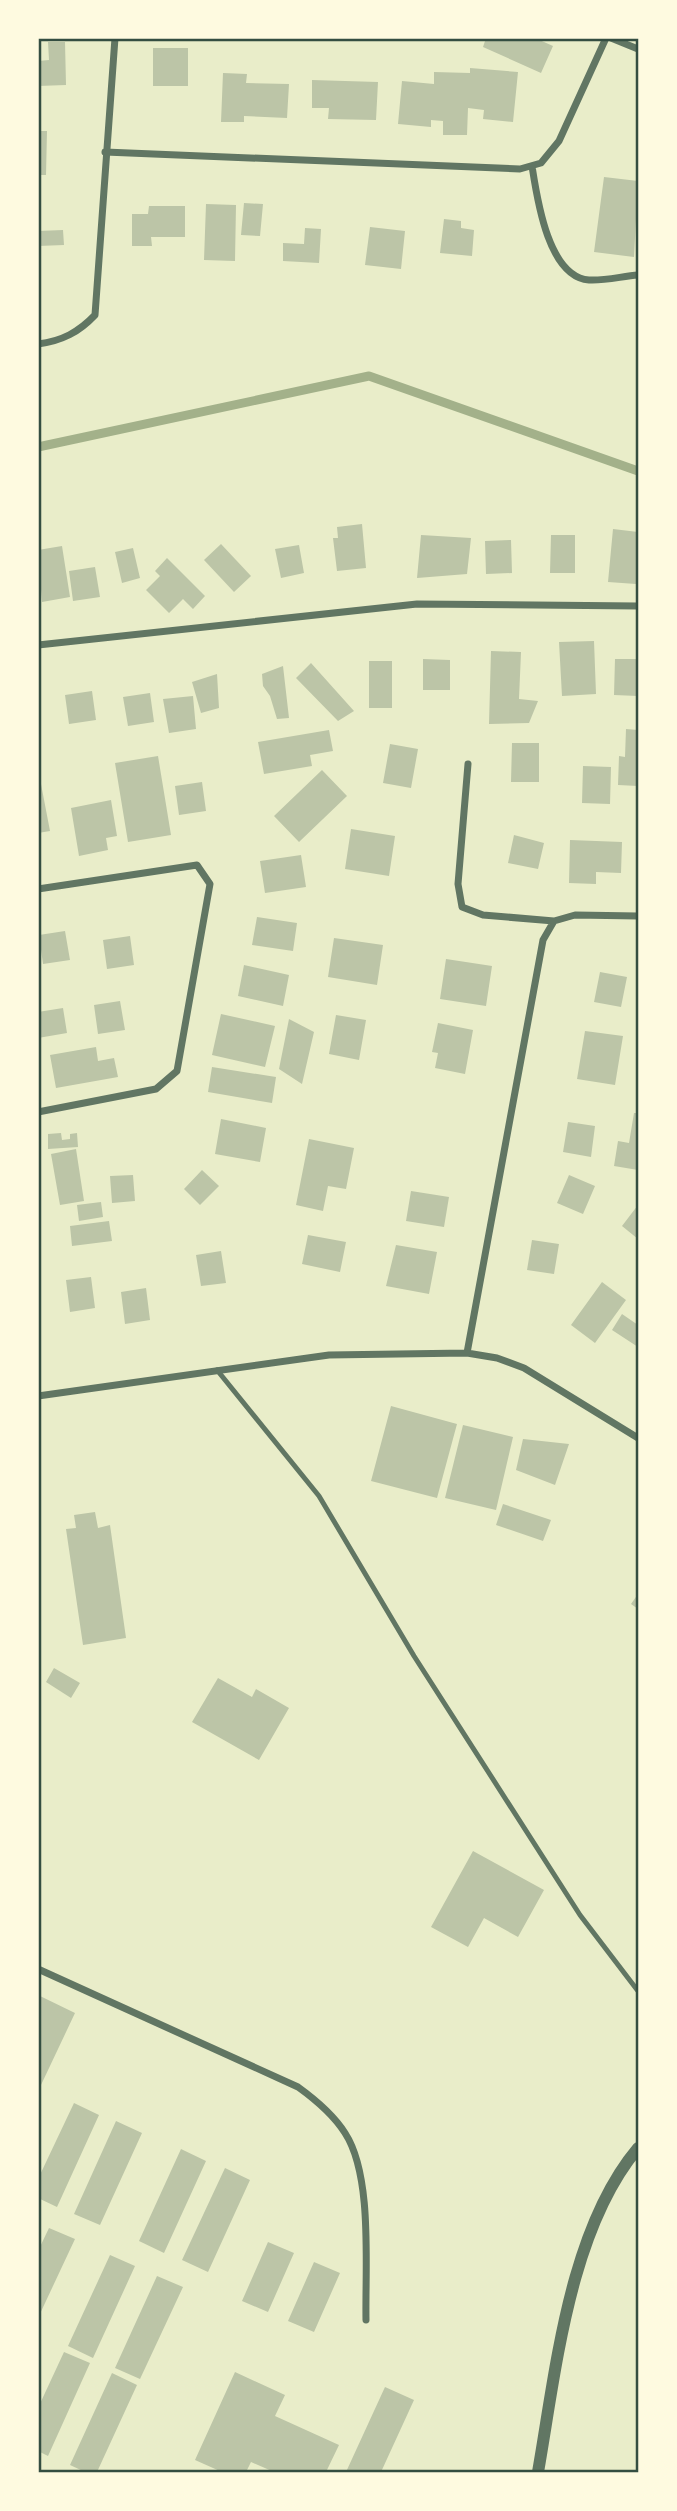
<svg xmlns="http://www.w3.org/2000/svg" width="677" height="2511" font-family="Montserrat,sans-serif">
  <rect width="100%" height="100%" fill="#e9edc9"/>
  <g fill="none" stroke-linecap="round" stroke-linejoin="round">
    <!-- stream -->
    <path stroke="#a3b18a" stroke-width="9" d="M38 447 369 376 638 471"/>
  </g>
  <!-- building -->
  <path fill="#bcc5a7" d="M486 38H535L553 46 541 73 483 47Z
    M48 42H65L66 85 38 86V61L49 60Z
    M153 48H188V86H153Z
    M470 68 518 72 513 122 483 119 484 110 468 108 467 135H443V121L431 120V127L398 124 402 81 434 84V72L470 73Z
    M223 73 247 74 246 83 289 84 287 118 244 116V122H221Z
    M312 80 378 82 376 120 328 119 329 108H312Z
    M38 131H47L46 175H38Z
    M604 177 638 181 634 257 594 252Z
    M244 203 263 204 260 236 241 235Z
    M206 204 236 205 235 261 204 260Z
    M149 206H185V237H151L152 246H132V214H148Z
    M444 219 461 221V228L474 230 472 256 440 253Z
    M370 227 405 231 401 269 365 265Z
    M305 228 321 229 319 263 283 261V243L304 244Z
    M63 230 64 245 38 246V231Z
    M362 524 366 568 337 571 333 538H338L337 527Z
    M613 529 638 532 636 584 608 582Z
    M421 535 471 538 467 574 417 578Z
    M551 535H575V573H550Z
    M511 540 512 573 486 574 485 541Z
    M221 544 251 576 234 592 204 560Z
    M299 545 304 573 281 578 275 549Z
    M62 546 70 597 42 602 38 550Z
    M133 548 140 578 122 583 115 552Z
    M167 558 205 596 193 609 183 599 169 613 146 590 160 576 155 571Z
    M95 567 100 597 73 601 69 571Z
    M594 641 596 694 562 696 559 642Z
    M491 651 521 652 519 699 538 701 529 723 489 724Z
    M423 659 450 660V690H423Z
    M615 659H638V696L614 695Z
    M369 661H392V708H369Z
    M311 663 354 711 338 721 296 678Z
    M283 666 289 718 277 719 270 696 263 686 262 674Z
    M217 674 219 708 201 713 192 682Z
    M92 691 96 720 69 724 65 695Z
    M150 693 154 722 128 726 123 697Z
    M193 696 196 729 169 733 163 699Z
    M626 729 638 730V786L618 785 619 756 625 757Z
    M329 730 333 751 310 755 312 766 264 774 258 742Z
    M512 743H539V782H511Z
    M390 744 418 749 411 788 383 783Z
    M158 756 171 835 128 842 115 763Z
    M583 766 611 767 610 804 582 803Z
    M322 770 347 796 299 842 274 816Z
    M202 782 206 811 179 815 175 786Z
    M38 784H41L50 831 38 833Z
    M111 800 117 836 106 838 108 850 79 856 71 808Z
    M351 829 395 836 389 876 345 869Z
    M514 835 544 843 538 869 508 863Z
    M570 840 622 842 621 873 596 872V884L569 883Z
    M301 855 306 887 265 893 260 861Z
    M257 917 297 923 293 951 252 945Z
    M65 931 70 960 43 964 39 935Z
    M130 936 134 965 107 969 103 940Z
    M334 938 383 945 377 985 328 977Z
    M446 959 492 966 486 1006 440 999Z
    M244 965 289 975 283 1006 238 996Z
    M600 972 627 977 621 1007 594 1002Z
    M120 1001 125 1030 98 1034 94 1005Z
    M63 1008 67 1033 38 1038V1012Z
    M221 1014 275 1026 265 1067 212 1055Z
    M336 1015 366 1020 359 1060 329 1054Z
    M289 1019 314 1032 302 1084 279 1069Z
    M438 1023 473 1030 465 1074 435 1068 438 1053 432 1052Z
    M585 1031 623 1036 615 1085 577 1079Z
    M96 1047 98 1061 114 1058 118 1077 56 1088 50 1055Z
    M212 1067 276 1077 272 1103 208 1092Z
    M634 1113H638V1170L614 1166 618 1141 629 1143Z
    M221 1119 266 1128 260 1162 215 1154Z
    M568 1122 595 1126 591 1157 563 1152Z
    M61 1133 62 1140 70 1139V1134L77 1133 78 1147 48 1149V1134Z
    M309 1139 354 1148 346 1189 328 1186 323 1211 296 1205Z
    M76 1149 84 1201 60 1205 51 1154Z
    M202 1170 219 1186 200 1205 184 1189Z
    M133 1175 135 1201 112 1203 110 1176Z
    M569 1175 595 1186 583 1214 557 1203Z
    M411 1191 449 1197 444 1227 406 1221Z
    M101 1202 103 1217 79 1221 77 1205Z
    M638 1205V1239L622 1226Z
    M109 1221 112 1241 72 1246 70 1226Z
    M308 1235 346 1242 340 1272 302 1264Z
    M532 1240 559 1244 554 1274 527 1270Z
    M396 1245 437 1252 429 1294 386 1286Z
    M221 1251 226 1283 201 1286 196 1255Z
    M91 1277 95 1308 70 1312 66 1280Z
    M602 1282 626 1300 595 1343 571 1325Z
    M146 1288 150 1320 125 1324 121 1292Z
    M622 1314 638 1325V1347L612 1330Z
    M391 1406 457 1424 437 1498 371 1481Z
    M463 1425 513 1437 496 1510 445 1498Z
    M523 1439 569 1444 555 1485 516 1470Z
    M503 1504 551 1520 543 1541 496 1525Z
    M95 1512 98 1528 110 1525 126 1638 83 1645 66 1529 76 1528 74 1515Z
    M638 1594V1609L631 1604Z
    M54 1668 80 1683 71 1698 46 1682Z
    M218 1678 252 1697 256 1689 289 1708 259 1760 192 1722Z
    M473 1851 544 1890 518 1937 484 1918 468 1947 431 1927Z
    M40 1996 75 2013 41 2085 38 2084Z
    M74 2103 99 2115 57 2207 38 2198V2179Z
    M116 2121 142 2133 100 2225 74 2214Z
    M181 2149 206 2161 164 2253 139 2241Z
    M225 2168 250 2180 208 2272 182 2260Z
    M49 2228 75 2239 38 2318V2251Z
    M268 2242 294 2253 268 2312 242 2301Z
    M110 2255 135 2266 93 2358 68 2346Z
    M314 2262 340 2273 314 2332 288 2321Z
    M157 2276 183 2287 140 2379 115 2368Z
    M64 2352 90 2363 48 2456 38 2451V2408Z
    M235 2372 285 2395 275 2416 339 2445 326 2472H274L251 2462 246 2472H222L195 2460Z
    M112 2373 137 2385 97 2472H85L70 2465Z
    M385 2387 414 2400 381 2472H346Z"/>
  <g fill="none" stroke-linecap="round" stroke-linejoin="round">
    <!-- service -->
    <path stroke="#617663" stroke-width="5" d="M217 1370 319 1496 414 1656 580 1915 638 1991"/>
    <!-- minor -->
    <path stroke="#617663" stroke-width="7" d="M611 38 638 49
      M105 152 520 169 541 163 559 141 606 38
      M532 166C537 198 548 277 589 280 605 281 623 276 638 275
      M38 344C62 341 79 332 95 315L115 38
      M38 645 417 604 638 606
      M468 764 458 884 462 907 483 915 554 921
      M38 889 197 865 210 884 177 1071 156 1089 38 1112
      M467 1353 543 940 554 921 575 915 638 916
      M38 1396 329 1355 467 1353 497 1358 524 1368 638 1438
      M38 1969 298 2087C316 2100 333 2114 345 2133 373 2176 365 2268 366 2320"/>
    <!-- tertiary -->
    <path stroke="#617663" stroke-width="12" d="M538 2472C556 2370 569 2230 638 2148"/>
  </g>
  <!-- border -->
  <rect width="677" height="2511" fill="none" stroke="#fefae0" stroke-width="80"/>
  <rect x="40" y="40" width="597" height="2431" fill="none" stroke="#344e41" stroke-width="2.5"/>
</svg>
